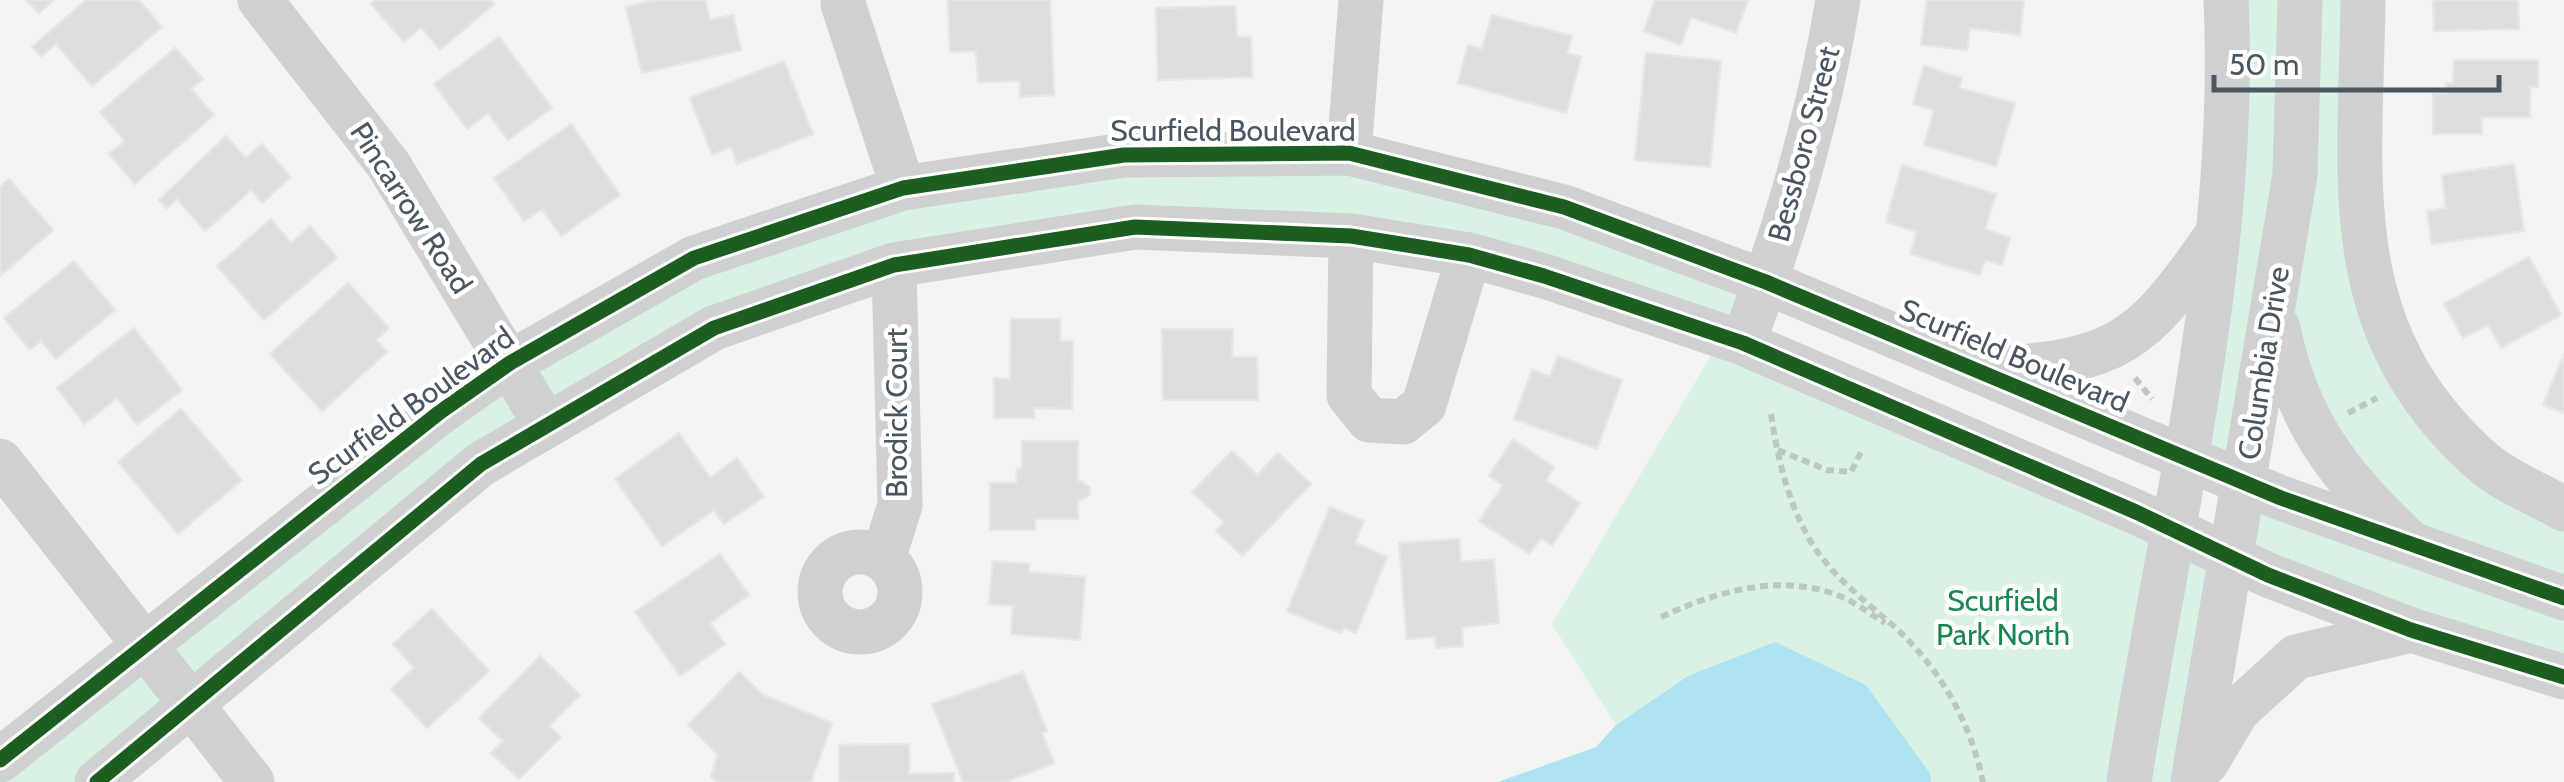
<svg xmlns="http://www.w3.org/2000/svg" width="2564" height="782" font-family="Cabin,sans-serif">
  <rect width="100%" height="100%" fill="#f4f4f4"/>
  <!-- green -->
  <path fill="#d9f2e3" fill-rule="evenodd" d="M2226 0H2363L2361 218 2410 382 2564 509V677L2233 560 2193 782H1931L1930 773 1866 685 1688 676 1616 725 1552 624 1719 342 1469 255 1135 227 894 265 481 464 97 782H0V760L510 363 903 188 1349 153 1766 282 1721 340 2233 559 2245 482 2188 457ZM2288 378 2414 548 2246 482Z"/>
  <!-- water -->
  <path fill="#aee2f0" d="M1775 642 1866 685 1930 773 1931 782H1498L1596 747 1616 725 1688 676Z"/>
  <!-- building -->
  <path fill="#ddddde" stroke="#e5e6e7" stroke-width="2.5" d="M26 0H53L39 13Z
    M86 0H139L162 27 92 86 56 44 41 56 32 47Z
    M375 0H490L494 4 440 50 421 27 404 42 371 4Z
    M655 0H705L710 20 733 15 741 50 642 73 626 7Z
    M948 0H1050L1054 95 1020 97V81L978 82 976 51 950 52Z
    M1655 0H1748L1736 33 1691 17 1681 45 1644 31Z
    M1927 0H2024L2020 35 1970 28 1967 50 1921 45Z
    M2433 0H2518L2519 29 2434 31Z
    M1235 6 1237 37H1251L1252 77 1158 80 1156 8Z
    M1492 15 1572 36 1567 53 1581 57 1566 113 1458 83 1468 45 1482 49Z
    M499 37 552 108 508 140 488 113 467 129 434 84Z
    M175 48 203 79 191 89 214 115 135 184 109 154 125 141 100 112Z
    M1646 53 1721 61 1710 167 1635 160Z
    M2454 60H2538V87H2530V117H2481L2482 134H2433V94H2446V83H2453Z
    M784 61 813 134 737 164 731 147 712 155 690 98Z
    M1924 66 1962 78 1959 88 2015 103 1996 166 1924 145 1934 110 1913 104Z
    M571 124 620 195 561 236 542 209 524 221 494 178Z
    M226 136 246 158 262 144 291 177 262 203 251 190 205 231 177 199 167 208 159 200Z
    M2514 164 2524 231 2432 244 2427 211 2446 208 2442 175Z
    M1902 165 1996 194 1985 229 2010 238 2002 265 1985 260 1980 275 1910 254 1917 232 1886 222Z
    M9 179 53 230 0 276V187Z
    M271 219 291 243 310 226 337 257 264 320 217 266Z
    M2529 257 2561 315 2501 348 2488 325 2463 338 2444 304Z
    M74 261 115 310 56 359 41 341 30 350 4 318Z
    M348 283 389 328 376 340 387 352 322 411 270 354Z
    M1011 319H1060V341H1073L1072 409 1034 408V418H994V378L1010 379Z
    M134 328 182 390 137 425 117 398 84 424 57 388Z
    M1162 329H1233L1232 357H1257L1258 400H1163Z
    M2564 354V413L2543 405Z
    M1558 356 1622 380 1597 449 1514 419 1532 370 1550 377Z
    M181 409 242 480 178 534 118 462Z
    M679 433 710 478 737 458 764 497 724 524 714 510 662 546 615 479Z
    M1513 439 1554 467 1546 480 1580 503 1552 546 1541 538 1529 554 1479 521 1503 485 1489 476Z
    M1022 441H1078V480L1090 487V494L1078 502V519H1035V530H990V483H1016L1017 469H1022Z
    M1232 451 1257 475 1278 453 1311 484 1242 556 1216 531 1224 522 1192 492Z
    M1330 507 1364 521 1355 543 1387 557 1356 633 1344 628 1341 633 1287 611Z
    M1459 539 1461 562 1494 559 1499 623 1462 627 1463 646 1436 648 1435 637 1407 639 1399 543Z
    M720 554 749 595 710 623 725 644 680 676 635 612Z
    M993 561 1029 564V572L1085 577 1080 640 1011 634 1013 606 989 604Z
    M432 609 489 671 427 728 391 689 414 668 393 644Z
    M540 656 580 695 549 726 561 737 519 779 491 753 503 741 479 718Z
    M739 672 763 695 832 723 811 782H717L711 776 718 755 688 725Z
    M1023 672 1047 731 1042 733 1054 763 1006 782H963L932 704Z
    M909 744V774L954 773V782H839V745Z"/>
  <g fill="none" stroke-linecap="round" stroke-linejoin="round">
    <!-- path -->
    <path stroke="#bcc7c4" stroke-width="6" stroke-dasharray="8 5" stroke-linecap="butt" d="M2135 378 2152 399
      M2348 413 2377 398
      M1771 414C1777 454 1786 495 1805 531 1825 572 1866 601 1899 631 1942 672 1971 724 1983 782
      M1778 450 1827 470 1851 472 1863 448
      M1661 617C1715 592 1778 573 1837 595 1854 601 1870 614 1885 623"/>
    <!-- minor -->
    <path stroke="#ced0d2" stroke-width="45" d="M260 0 388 164 546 425
      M2363 0C2361 180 2333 330 2484 463 2506 482 2539 494 2564 509
      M843 4 903 188
      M1349 153 1361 0
      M1351 236 1349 395 1369 420 1403 422 1424 405 1469 255
      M2278 328C2296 419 2338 475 2405 538
      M1743 343C1785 232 1819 117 1838 0
      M1990 369C2118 362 2142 342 2214 239
      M0 461 252 782
      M820 592a40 40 0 1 1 80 0a40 40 0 1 1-80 0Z
      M883 559 900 505 894 265
      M0 760 440 412 510 363 694 258 903 188 1124 155 1349 153 1564 207 1766 282 2281 498 2564 598
      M2206 763 2237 711 2296 657 2411 630
      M97 782 481 464 714 328 894 265 1135 227 1351 236 1469 255 1544 276 1743 343 2136 512 2268 575 2411 630 2564 677
      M2129 782C2169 523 2238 264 2226 0
      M2193 782 2295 175 2300 0"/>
    <!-- cycleway casing -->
    <g stroke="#fff" stroke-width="21">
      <path id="cycleway" d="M0 760 440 412 510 363 694 258 903 188 1124 155 1349 153 1564 207 1766 282 2281 498 2564 598
        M97 782 481 464 714 328 894 265 1135 227 1351 236 1469 255 1544 276 1743 343 2136 512 2268 575 2411 630 2564 677"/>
    </g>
    <!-- cycleway -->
    <use href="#cycleway" stroke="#1b5e20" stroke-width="15"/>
  </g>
  <g text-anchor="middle" stroke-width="9" stroke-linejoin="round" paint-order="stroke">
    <!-- street labels -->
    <g font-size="30" fill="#4a5661" stroke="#fff">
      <text x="1233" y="141">Scurfield Boulevard</text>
      <text transform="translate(1804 144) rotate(-75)" y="10">Bessboro Street</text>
      <text transform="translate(411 208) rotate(57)" y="10">Pincarrow Road</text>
      <text transform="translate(2014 356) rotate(23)" y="10">Scurfield Boulevard</text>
      <text transform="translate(2264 363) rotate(-81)" y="10">Columbia Drive</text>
      <text transform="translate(411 406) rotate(-36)" y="10">Scurfield Boulevard</text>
      <text transform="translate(897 413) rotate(-90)" y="10">Brodick Court</text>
    </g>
    <!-- park labels -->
    <g font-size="30" fill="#17864f" stroke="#fff">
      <text x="2003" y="611">Scurfield<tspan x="2003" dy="34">Park North</tspan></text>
    </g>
  </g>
  <!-- scale -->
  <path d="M2214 75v15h285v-15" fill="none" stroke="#4a5661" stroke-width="5"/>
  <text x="2229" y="75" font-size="30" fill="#4a5661" stroke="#ffffff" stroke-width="8" paint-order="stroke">50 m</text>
</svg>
